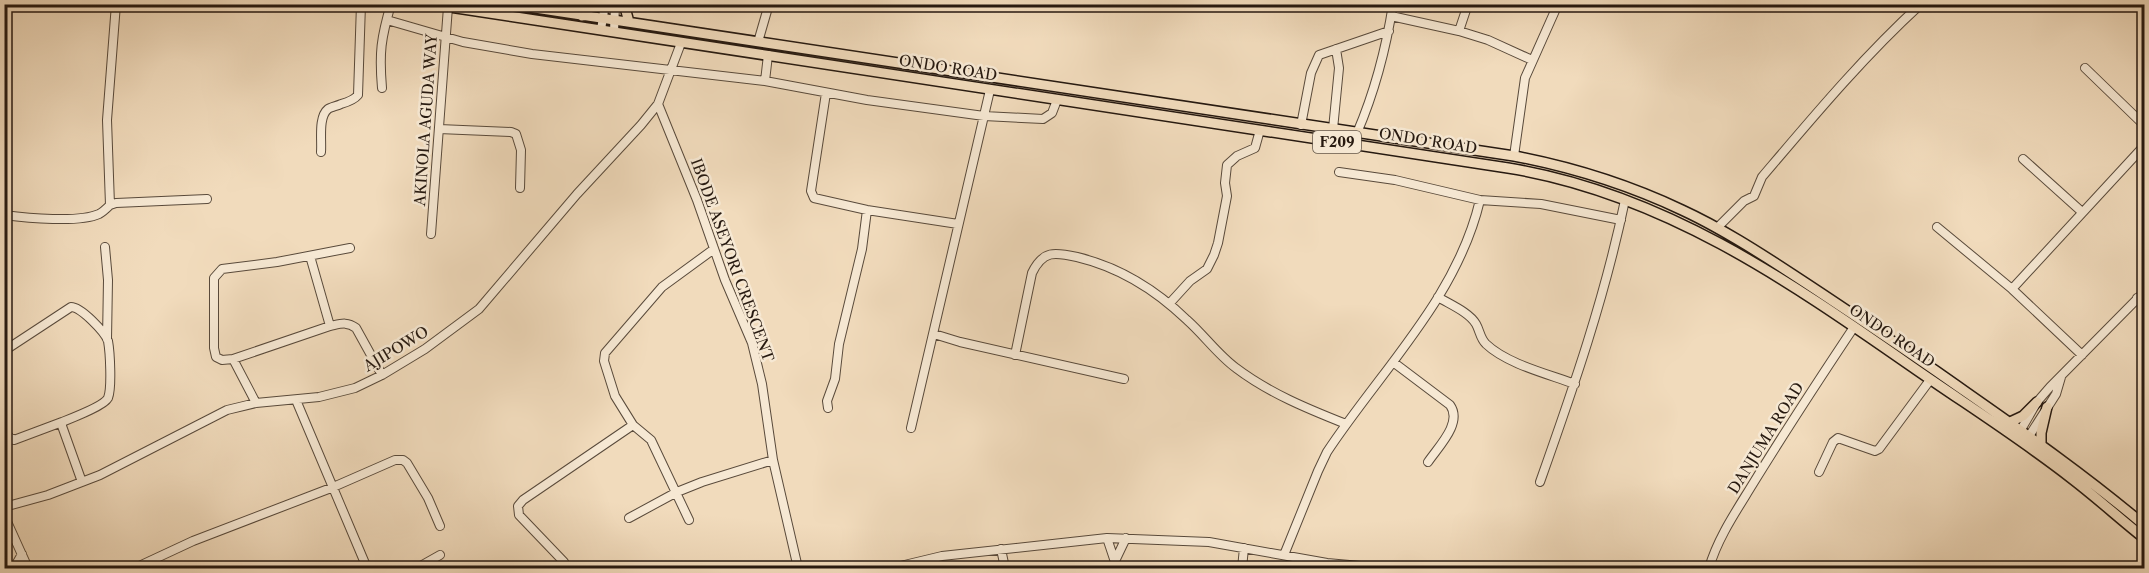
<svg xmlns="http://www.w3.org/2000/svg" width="2149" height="573" font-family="'Libre Caslon Text',serif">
  <rect width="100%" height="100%" fill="#f1dbbc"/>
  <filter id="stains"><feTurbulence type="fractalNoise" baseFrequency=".00333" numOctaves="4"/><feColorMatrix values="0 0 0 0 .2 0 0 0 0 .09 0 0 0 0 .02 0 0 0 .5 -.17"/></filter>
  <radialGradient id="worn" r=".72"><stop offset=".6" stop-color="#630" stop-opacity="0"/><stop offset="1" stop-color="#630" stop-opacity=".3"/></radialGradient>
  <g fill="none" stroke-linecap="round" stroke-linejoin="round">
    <!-- minor casing -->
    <g stroke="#594a3b" stroke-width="10">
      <path id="minor" d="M116 4 107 120 110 205 116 203 207 199
        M1391 16 1459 31 1488 40 1532 60
        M387 20 463 42 532 54 765 81 867 100 984 116 1043 119 1052 113 1057 100
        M601 30 605 4
        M1459 31 1468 4
        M614 32 615 4
        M758 42 769 4
        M2085 68 2144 125
        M765 81 768 55
        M382 88C379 53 381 38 391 4
        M826 93 811 191 814 198 867 210 958 224
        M658 104 697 200 725 280 752 343 762 384 773 460 798 568
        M1301 125 1311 73 1319 55 1389 31
        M439 129 511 132 516 134 521 150 520 188
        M1333 129 1339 68 1336 49
        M1357 133C1375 91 1386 49 1393 4
        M321 152C322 140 318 117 328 109 331 107 337 106 341 104 348 102 354 100 358 95L361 4
        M1514 156 1525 78 1558 4
        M2023 159 2082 212
        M1339 172 1395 180 1480 200 1541 204 1621 220
        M4 215C27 218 79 223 99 214 103 212 107 208 110 205
        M1937 227 2012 289 2082 355
        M1717 228 1744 201 1754 196 1762 177C1813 117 1863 57 1921 4
        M431 234 448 7
        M105 247 108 280 107 339
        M310 256 330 326C340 324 347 321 356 328L382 375
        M2012 289 2144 146
        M1438 297C1449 304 1469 312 1476 324 1480 331 1480 338 1486 344 1507 364 1548 374 1575 384
        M2137 298 2144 306
        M1169 304 1190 281 1207 269 1214 255 1218 243 1227 196 1225 183 1227 165 1237 156 1255 148 1260 130
        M330 326 233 359 222 360 216 357 214 348V278L222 269 277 262 350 248
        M934 334 960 342 1124 379
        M4 351 71 307C81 307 105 332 108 341 110 352 112 388 108 398 104 406 72 418 62 422V426L82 482
        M1015 355 1032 273C1043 250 1055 252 1077 257 1119 267 1156 290 1187 320 1204 335 1218 355 1236 368 1269 393 1308 409 1346 424
        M233 359 256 403
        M1393 362 1450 405C1463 423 1438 447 1428 462
        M296 400 367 568
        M828 408 827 401 835 379 839 344 862 249 867 210
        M911 428 990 90
        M4 430 9 437 14 440 62 422
        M2019 433 2037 402 2050 387 2144 292
        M2026 441 2056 394 2061 377
        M1819 472 1833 442 1838 438 1875 451 1879 449 1930 380
        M1540 482C1573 389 1605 297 1625 200
        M4 507 48 495 100 475 227 410 256 403 319 397 355 388 382 375 425 349 479 309 577 194 641 125 658 104 681 43
        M4 515 28 568
        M629 518 677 492 702 482 773 460
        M689 520 651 440 633 425 615 396 604 361 605 353 662 287 714 249
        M1107 538 1117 568
        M1001 549 1005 568
        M1284 555 1318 471 1327 452C1381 370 1457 298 1480 200
        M1115 561 1126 538
        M564 562 519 515 518 506 523 500 633 425
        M14 568 22 554
        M135 568 193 541 331 488 395 460H403L407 463 428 498 440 526
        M417 568 440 555
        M892 568 942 556 1107 538 1209 542 1327 563 1383 568
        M1242 568 1244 548
        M1709 568C1718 537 1737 510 1754 482 1786 430 1820 378 1854 327"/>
    </g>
    <!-- major casing -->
    <g stroke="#261910" stroke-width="12">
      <path id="major" d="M430 4 1508 168C1662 193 1786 279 1911 366 1964 403 2020 438 2071 478 2096 497 2120 519 2144 538
        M508 4 1514 156C1572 167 1629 185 1682 210 1721 228 1757 251 1792 274 1841 306 1888 338 1936 371 2007 421 2078 469 2144 525
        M624 4 629 22
        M582 16 594 4
        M2008 423 2023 416 2037 402
        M2041 444V433L2047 407"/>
    </g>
    <!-- minor -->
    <use href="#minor" stroke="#f6e8d3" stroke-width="8"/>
    <!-- major -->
    <use href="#major" stroke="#f1dbbc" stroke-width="9"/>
  </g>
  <g text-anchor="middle" stroke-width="5" stroke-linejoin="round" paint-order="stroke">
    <!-- shield labels -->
    <rect fill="#f6e8d3" stroke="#64574a" stroke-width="1.5" x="1313" y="131" width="48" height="22" rx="4.5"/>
    <g font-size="14" font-weight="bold" fill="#261910">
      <text x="1337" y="147">F209</text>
    </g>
    <!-- street labels -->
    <g font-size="15" fill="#261910" stroke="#f6e8d3">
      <text transform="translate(948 68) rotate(9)" y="5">ONDO ROAD</text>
      <text transform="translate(426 120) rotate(-86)" y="5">AKINOLA AGUDA WAY</text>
      <text transform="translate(1428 141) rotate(9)" y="5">ONDO ROAD</text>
      <text transform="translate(732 260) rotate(70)" y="5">IBODE ASEYORI CRESCENT</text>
      <text transform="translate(1892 336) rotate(34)" y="5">ONDO ROAD</text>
      <text transform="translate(396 349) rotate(-31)" y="5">AJIPOWO</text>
      <text transform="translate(1766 438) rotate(-58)" y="5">DANJUMA ROAD</text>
    </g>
  </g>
  <!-- margin -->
  <rect width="2149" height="573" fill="none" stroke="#f1dbbc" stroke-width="24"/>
  <rect x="6" y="6" width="2137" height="561" fill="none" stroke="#261910" stroke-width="3"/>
  <rect x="12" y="12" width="2125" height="549" fill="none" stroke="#261910" stroke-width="1.5"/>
  <rect width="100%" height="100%" filter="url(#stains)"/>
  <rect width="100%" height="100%" fill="url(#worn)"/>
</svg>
